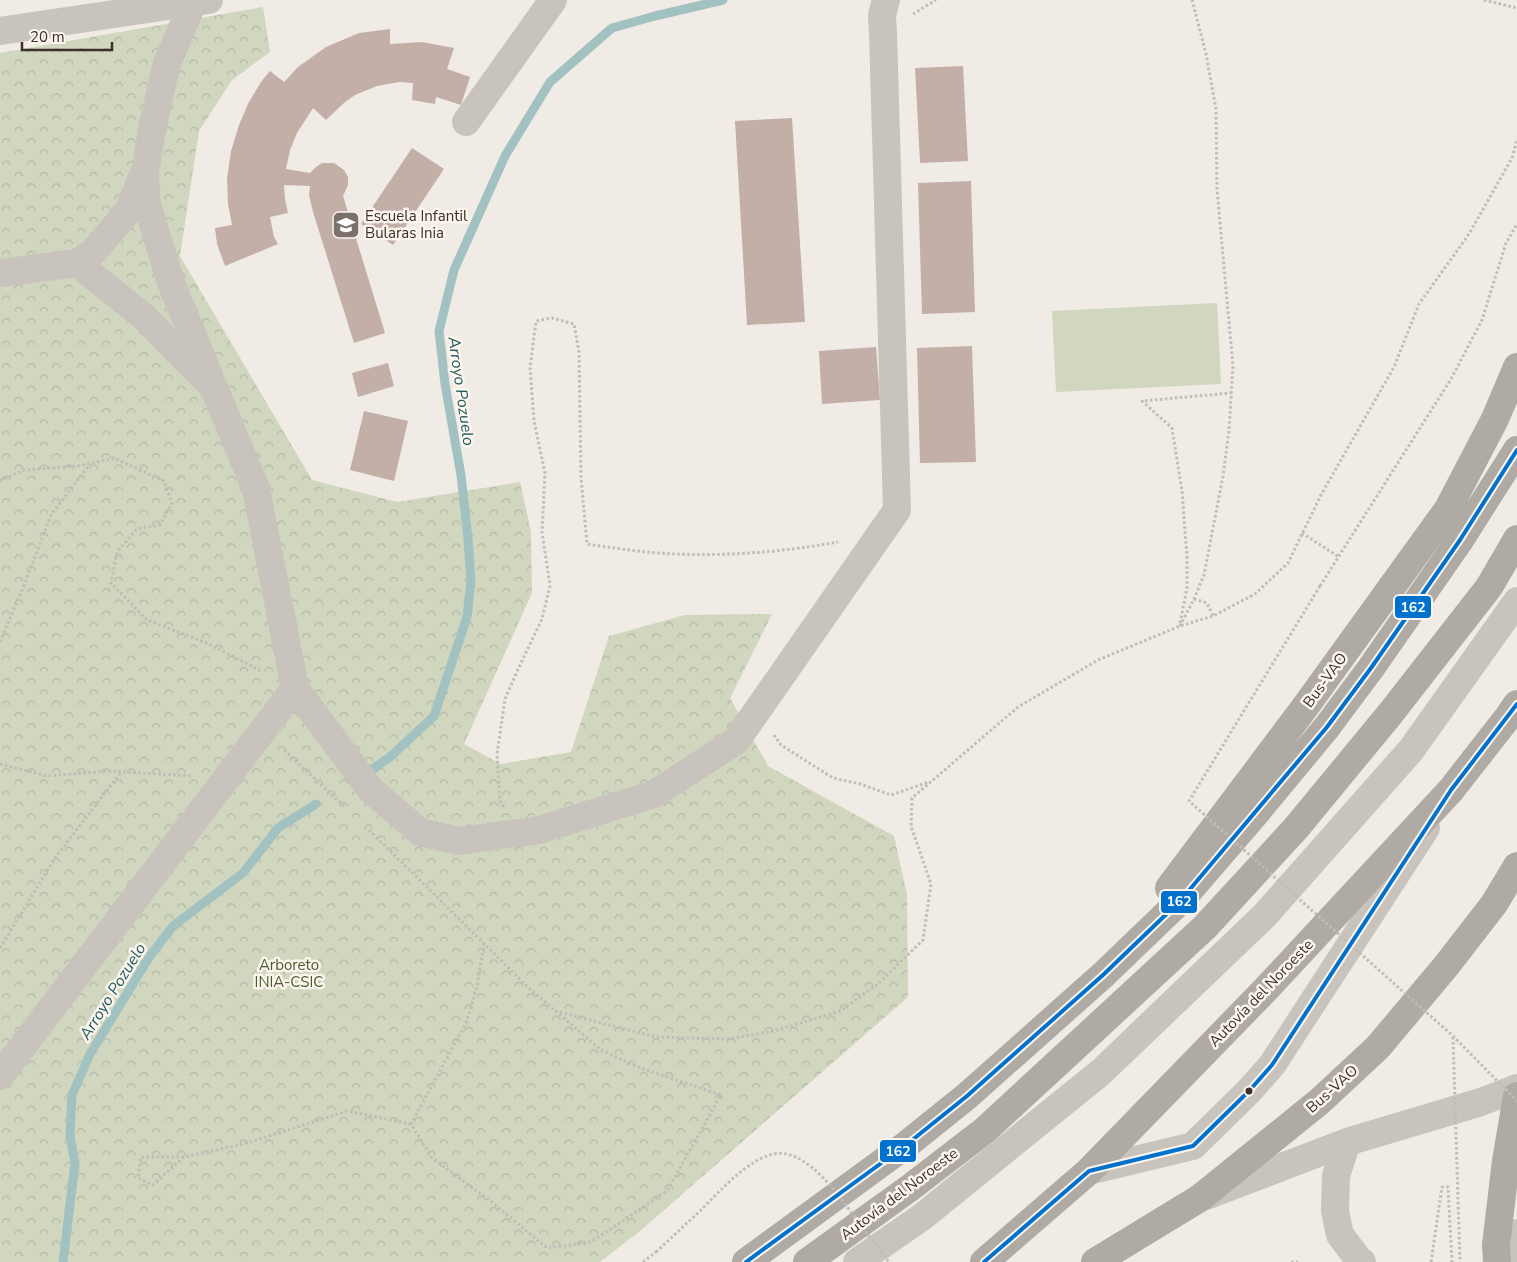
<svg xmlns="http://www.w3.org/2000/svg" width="1517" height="1262" font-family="'Nunito Sans',sans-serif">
  <defs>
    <pattern id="forest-crowns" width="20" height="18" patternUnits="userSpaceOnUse" patternTransform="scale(1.25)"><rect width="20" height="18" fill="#d1d6bf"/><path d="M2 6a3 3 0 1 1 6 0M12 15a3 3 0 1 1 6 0" fill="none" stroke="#b4b8a4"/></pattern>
  </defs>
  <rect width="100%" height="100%" fill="#f0ebe5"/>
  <!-- grass -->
  <path fill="#d1d6bf" d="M1217 303 1221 384 1056 392 1052 311Z"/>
  <!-- forest -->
  <path fill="url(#forest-crowns)" d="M263 7 270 52 232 80 199 131 180 256 312 480 397 502 520 482 531 532 532 593 464 744 501 764 571 752 609 636 685 615 772 614 730 698 768 766 894 836 907 894 908 997 640 1231 600 1262H0V53Z"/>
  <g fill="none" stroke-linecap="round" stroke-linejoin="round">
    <!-- stream -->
    <path stroke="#a1c2c1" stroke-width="9" d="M371 770 390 757 434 716 467 617 471 580 468 539 461 475 445 384 439 331 454 270 505 156 550 82 612 28 655 16 723 0
      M63 1262 75 1163 70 1136 72 1095 90 1054 150 956 173 926 243 873 278 828 316 804"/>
  </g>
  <!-- building -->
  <path fill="#c3afa7" d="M390 29V44L422 42 454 48 447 69 470 77 461 105 436 97 435 104 412 100 413 83 399 82 377 86 355 95 345 102 326 120 313 108 297 133 290 150 286 169 310 173 316 167 322 163H334L344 170 348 177V185L343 196 385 333 354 343 313 212 309 195 310 186 284 185 285 199 288 213 270 217 274 237 278 244 225 266 217 244 215 228 232 225 228 204 227 179 231 151 239 125 248 104 261 82 270 71 284 82 298 67 326 47 359 33Z
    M963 66 968 161 920 163 915 68Z
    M792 118 805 322 747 325 735 121Z
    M412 148 444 169 393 245 361 224Z
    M971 181 975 312 922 314 918 183Z
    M972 346 976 462 920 463 917 348Z
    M876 347 880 400 822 404 819 351Z
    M388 363 394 386 358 397 352 373Z
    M364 411 408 421 394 481 350 470Z"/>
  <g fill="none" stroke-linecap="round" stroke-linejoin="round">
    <!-- path -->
    <path stroke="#c2bbb6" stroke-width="3" stroke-dasharray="2.5 2.5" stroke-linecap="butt" d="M1484 0 1517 8
      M913 14 936 0
      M0 481 24 470 78 466 114 458 164 481 172 503 160 525 137 529 117 552 111 583 147 620 207 643 261 671
      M1302 533 1339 557
      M1320 586 1451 379 1482 320 1506 243 1517 224
      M1194 599 1207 603 1213 616
      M1180 623 1187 588V557L1182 491 1172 428 1142 401 1231 393
      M1180 626 1194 599 1204 575 1223 476 1229 431 1233 366 1217 189 1216 109 1206 54 1192 0
      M0 642 25 583 51 515 90 464
      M774 735 781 745 833 778 860 784 891 795 929 782
      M284 750 345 807
      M0 764 47 776 108 771 192 776
      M504 807 500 801 497 754 505 699 519 667 542 619 550 586 542 532 545 473 534 421 530 368 536 321 552 318 574 324 579 352 581 477 587 544C607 547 627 550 647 552 710 558 777 553 838 542
      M369 830 531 990 601 1050 638 1067 721 1095 667 1191 591 1242 547 1248 493 1203 432 1158 411 1124 466 1023 477 987 484 944
      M0 948 55 858 121 772
      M555 1011 656 1037 728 1039 774 1031 840 1011 878 984 923 940 931 884 911 826 912 798 1018 707 1098 660 1180 626 1213 616 1255 594 1288 563 1321 495 1394 367 1419 304 1469 234 1512 158 1517 140
      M184 1157 153 1185 138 1178 141 1157H184L244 1144 347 1111 411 1124
      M643 1262 656 1252
      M1291 1262H1298
      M1431 1262 1442 1187H1448L1452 1262"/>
    <!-- minor -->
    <path stroke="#c9c3be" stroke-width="28" d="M193 2 166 66 153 125 145 172 146 201 171 283 209 375
      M0 31 209 0
      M466 122 553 0
      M77 263 93 252 129 210 143 175
      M0 273 77 263 143 316 214 388 256 489 295 688 370 789 420 832 459 841 539 830 654 794 736 741 897 510 883 33 882 15 886 0
      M0 1076 295 688
      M1347 1142 1336 1176 1335 1211 1340 1235 1359 1260 1362 1262
      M1089 1171 1193 1146 1249 1091 1272 1065 1426 828
      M1206 1196 1347 1142 1481 1102 1517 1088
      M857 1262 922 1217 1101 1072 1265 915 1411 750 1517 601
      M1511 1262 1517 1233"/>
    <!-- highway -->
    <path stroke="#afaaa4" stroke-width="28" d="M1169 888 1305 707 1448 509 1495 419 1517 367
      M746 1262 906 1145 967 1096 1103 975 1180 901 1255 814 1327 727 1371 668 1460 540 1517 450
      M807 1262 911 1187 985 1130 1205 927 1296 828 1390 714 1489 587 1517 539
      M984 1262 1089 1171 1266 989 1451 790 1508 717 1517 704
      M1095 1262 1200 1198 1320 1101 1378 1047 1446 966 1494 904 1517 866
      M1497 1262 1496 1245 1506 1161 1517 1096"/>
    <!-- path-bridge -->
    <path stroke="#c2bbb6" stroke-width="3" stroke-dasharray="2.5 2.5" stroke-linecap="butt" d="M1320 586 1189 801 1453 1036 1517 1101
      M1453 1037 1460 1262
      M656 1252C671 1238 686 1224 701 1210 720 1191 747 1160 773 1154 806 1147 838 1195 854 1216 866 1232 877 1247 889 1262"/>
    <!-- bus-1 casing -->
    <g stroke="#fbf5ee" stroke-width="8">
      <path id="bus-1" d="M746 1262 906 1145 967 1096 1103 975 1180 901 1327 727 1371 668 1460 540 1517 450
        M984 1262 1089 1171 1193 1146 1249 1091 1272 1065 1451 790 1517 704"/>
    </g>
    <!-- bus-1 -->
    <use href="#bus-1" stroke="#0072ce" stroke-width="4"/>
  </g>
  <!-- icons -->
  <defs>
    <g id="school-square" transform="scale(1.4375)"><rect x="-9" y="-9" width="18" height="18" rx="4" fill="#7a716c" stroke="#fbf5ee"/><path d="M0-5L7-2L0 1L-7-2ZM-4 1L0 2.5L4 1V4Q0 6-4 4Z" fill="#fff"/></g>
  </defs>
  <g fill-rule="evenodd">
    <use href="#school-square" x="346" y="225"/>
  </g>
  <!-- markers -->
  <circle fill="#3b302b" stroke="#fbf5ee" stroke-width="2" cx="1249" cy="1091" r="4.5"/>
  <g text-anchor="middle" stroke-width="5" stroke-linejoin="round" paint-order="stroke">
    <!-- poi labels -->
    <g font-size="15" fill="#3b302b" stroke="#fbf5ee" text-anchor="start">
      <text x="365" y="221">Escuela Infantil<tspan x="365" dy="17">Bularas Inia</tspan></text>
    </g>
    <!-- street labels -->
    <g font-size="15" fill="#3b302b" stroke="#fbf5ee">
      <text transform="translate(1325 680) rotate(-54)" y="5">Bus-VAO</text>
      <text transform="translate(1261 993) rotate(-46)" y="5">Autovía del Noroeste</text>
      <text transform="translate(1332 1089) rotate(-42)" y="5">Bus-VAO</text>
      <text transform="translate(899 1194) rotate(-37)" y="5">Autovía del Noroeste</text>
    </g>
    <!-- park labels -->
    <g font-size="15" fill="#4a5a2e" stroke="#fbf5ee">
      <text x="289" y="970">Arboreto<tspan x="289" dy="17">INIA-CSIC</tspan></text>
    </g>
    <!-- water labels -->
    <g font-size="16" font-style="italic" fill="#1f5a5e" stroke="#fbf5ee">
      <text transform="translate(462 391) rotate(82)" y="6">Arroyo Pozuelo</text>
      <text transform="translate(112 991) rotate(-58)" y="6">Arroyo Pozuelo</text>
    </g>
  </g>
  <g stroke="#fbf5ee" stroke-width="2">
    <rect x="1394" y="595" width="38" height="24" rx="5" fill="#0072ce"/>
    <rect x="1160" y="890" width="38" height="24" rx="5" fill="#0072ce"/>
    <rect x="879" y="1139" width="38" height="24" rx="5" fill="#0072ce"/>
  </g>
  <g font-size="14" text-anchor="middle" font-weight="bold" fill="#fff">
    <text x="1413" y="612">162</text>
    <text x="1179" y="906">162</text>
    <text x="898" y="1156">162</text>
  </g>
  <!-- scale -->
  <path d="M22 42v8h90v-8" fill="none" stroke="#3b302b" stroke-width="2.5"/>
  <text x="30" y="42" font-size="15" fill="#3b302b" stroke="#fbf5ee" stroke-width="4" paint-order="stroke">20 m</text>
</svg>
